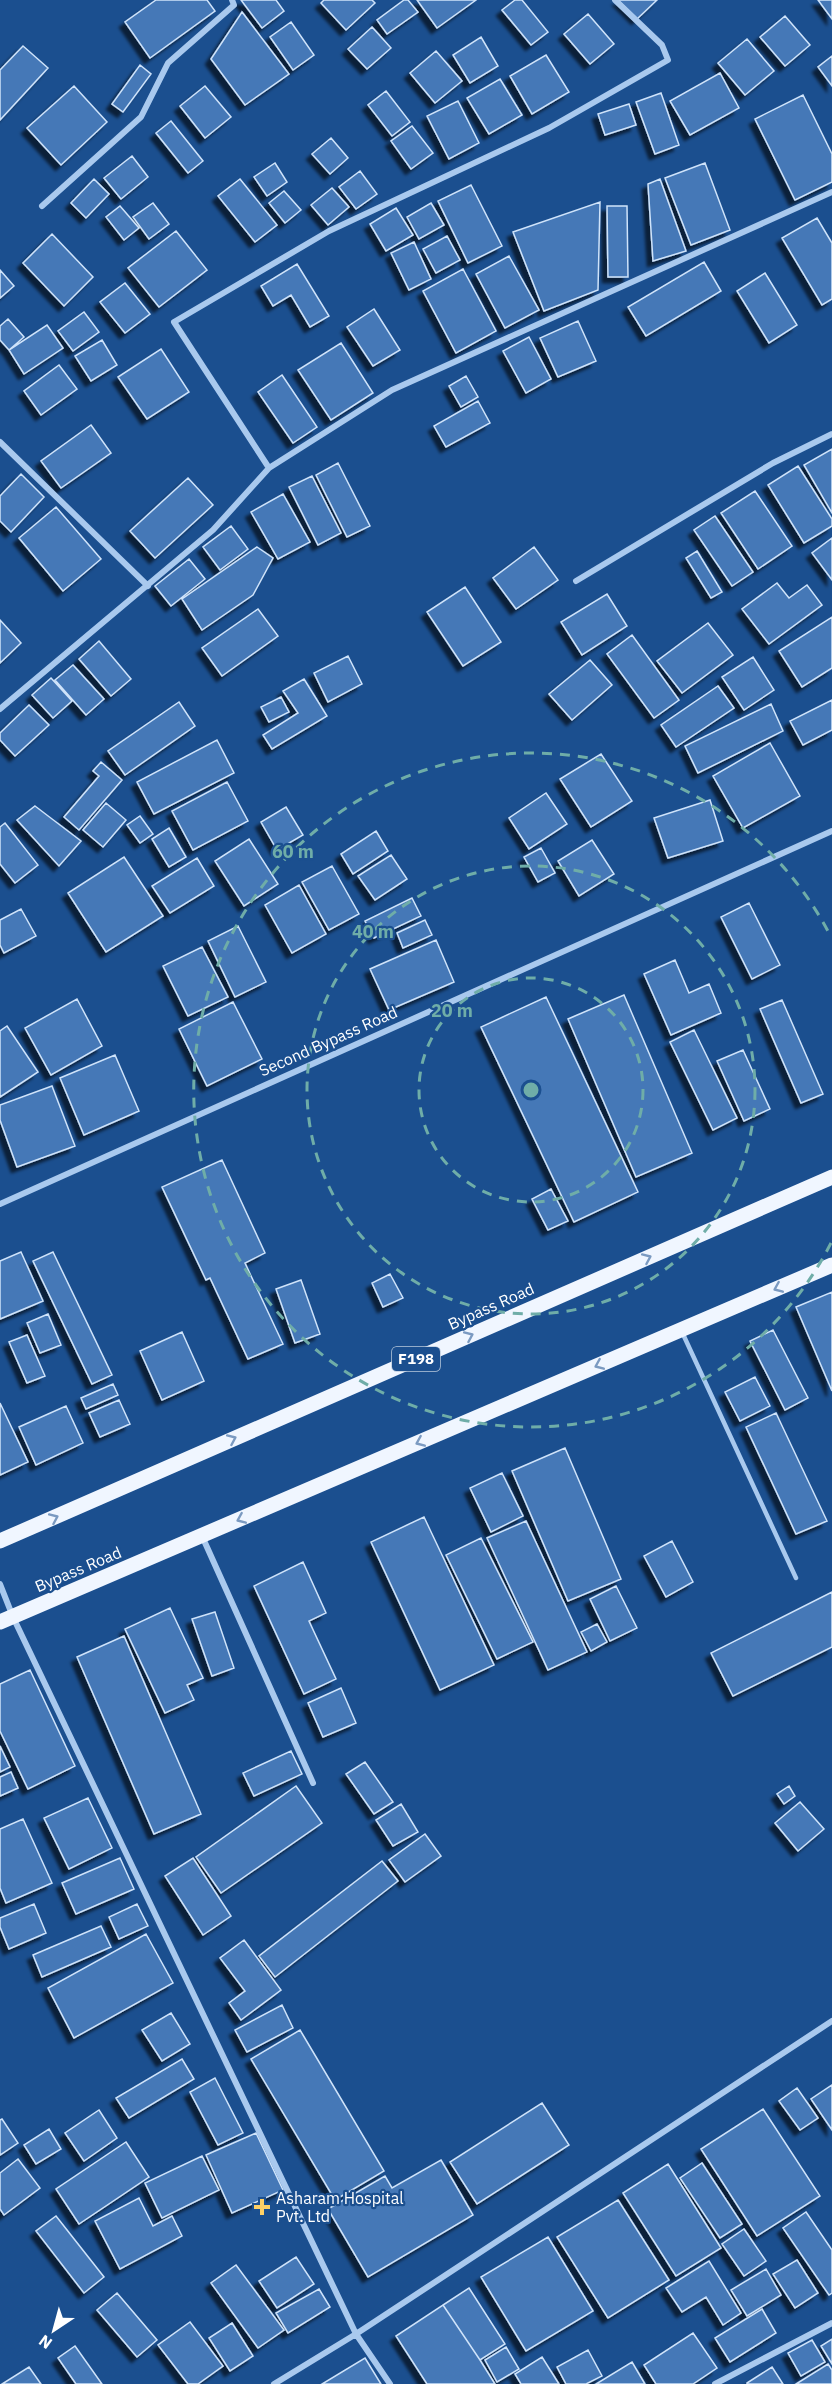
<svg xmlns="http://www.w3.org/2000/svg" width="832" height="2384" font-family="'IBM Plex Sans',sans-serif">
  <defs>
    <filter id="shadow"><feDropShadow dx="-5.5" dy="5.5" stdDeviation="1.5" flood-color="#0009"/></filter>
  </defs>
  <rect width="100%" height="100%" fill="#1b4f8f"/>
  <!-- building -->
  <path fill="#4478b7" stroke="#cfe3fa" stroke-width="1.5" filter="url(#shadow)" d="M156 0H207L215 11 150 58 125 22Z
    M241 0H276L284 11 262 28Z
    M324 0H372L375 3 346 30 321 3Z
    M404 0H408L418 12 387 34 377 20Z
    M417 0H476L437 28Z
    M515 0H522L548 32 531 45 502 10Z
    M618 0H657L637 19Z
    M818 0H832V19Z
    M242 12 289 74 245 105 211 59Z
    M588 14 614 44 590 64 564 34Z
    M785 16 810 45 785 66 760 37Z
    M291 22 314 55 293 70 270 37Z
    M372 27 391 48 367 69 348 49Z
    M481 37 498 66 470 83 453 55Z
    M747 39 774 71 745 95 718 63Z
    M23 46 48 68 0 120V70Z
    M436 51 462 81 435 103 410 73Z
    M546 55 569 92 532 114 510 76Z
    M832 56V86L818 67Z
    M140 65 151 74 123 112 112 104Z
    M720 73 739 108 690 135 670 101Z
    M500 79 522 115 489 134 467 98Z
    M74 86 107 122 61 165 27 128Z
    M205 86 231 117 205 138 180 106Z
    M386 91 410 122 392 136 368 105Z
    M661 93 679 145 655 154 636 102Z
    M803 95 832 154V182L795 200 755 119Z
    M458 101 479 143 449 159 427 116Z
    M629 104 636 125 605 135 598 114Z
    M171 121 203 161 188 173 156 133Z
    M412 126 433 153 411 169 391 141Z
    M331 138 348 158 330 174 312 154Z
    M132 156 148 177 121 199 104 178Z
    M275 163 287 182 267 196 254 177Z
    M705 163 730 230 691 245 665 178Z
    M360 171 377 194 356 209 339 187Z
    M94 179 109 194 86 218 71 203Z
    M240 179 277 225 255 242 218 196Z
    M660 179 686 251 653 261 648 184Z
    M471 185 502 246 468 263 438 201Z
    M332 188 349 207 328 225 311 205Z
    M284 191 301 210 285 223 269 203Z
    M600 202 598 290 544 311 513 232Z
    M153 203 169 224 149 239 133 217Z
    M431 203 444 225 419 239 407 217Z
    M120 206 139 228 124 240 106 217Z
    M607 206H627L628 277H608Z
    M396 208 413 235 386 251 370 224Z
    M817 218 832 243V299L822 305 782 238Z
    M176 231 207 270 159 307 128 268Z
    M52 234 93 277 64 306 23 263Z
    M447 236 460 260 436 273 423 249Z
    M414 242 431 279 409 290 391 253Z
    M509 256 539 310 505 328 476 274Z
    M704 262 721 291 646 336 628 307Z
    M297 264 329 316 310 327 291 295 273 306 261 286Z
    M463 269 496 331 456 353 423 291Z
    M0 270 14 286 0 298Z
    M765 273 797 325 769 343 737 291Z
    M125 283 150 314 125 333 100 302Z
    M374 309 400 350 373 366 347 327Z
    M84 312 99 332 73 351 58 331Z
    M8 319 24 337 9 350 0 340V326Z
    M578 321 596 361 558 377 540 338Z
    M47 325 63 348 24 374 9 350Z
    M529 337 551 379 526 393 503 351Z
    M102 340 117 365 91 381 75 356Z
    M341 343 373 393 331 420 298 370Z
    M161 349 189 392 147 419 118 377Z
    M59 365 77 389 41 415 24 391Z
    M282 375 317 427 293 443 258 392Z
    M466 376 478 397 461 407 449 386Z
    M478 401 490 423 446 447 434 426Z
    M91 425 111 453 61 488 41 461Z
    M832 449V513L804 465Z
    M338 463 370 526 347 537 316 475Z
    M798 466 832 519V526L804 543 768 485Z
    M21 474 44 497 11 532 0 521V496Z
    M312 476 341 533 318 545 289 487Z
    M188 478 213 505 155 558 130 531Z
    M755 491 792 546 758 569 721 513Z
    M283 494 310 542 278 559 251 512Z
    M56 507 101 559 63 591 19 538Z
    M715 516 753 572 732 586 694 530Z
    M231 526 248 549 220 570 203 547Z
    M832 538V580L812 553Z
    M257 547 273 558 253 595 202 630 182 599Z
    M534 547 558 580 516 609 493 578Z
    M697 551 722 592 711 598 686 558Z
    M189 559 205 579 171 606 155 586Z
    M777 583 789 598 807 585 822 605 769 644 742 609Z
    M465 587 501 642 463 666 427 612Z
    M607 594 627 626 582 655 561 622Z
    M258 609 278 636 222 676 202 648Z
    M832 617V668L802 687 779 651Z
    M0 620 21 643 0 663Z
    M708 623 733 655 682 693 657 661Z
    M632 635 679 700 654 718 607 654Z
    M99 641 131 679 111 696 79 659Z
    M348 656 362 684 328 702 314 673Z
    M753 657 774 690 744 710 722 677Z
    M590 660 612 685 572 720 549 694Z
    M73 665 104 699 86 715 55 680Z
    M51 678 72 701 53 718 32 695Z
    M304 679 327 716 272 749 263 735 298 713 283 691Z
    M718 686 734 708 676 747 661 725Z
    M281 697 289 712 269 722 261 707Z
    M832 700V730L803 745 790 721Z
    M179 702 195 726 125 775 108 751Z
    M771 704 783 731 698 773 685 746Z
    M29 705 49 725 15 756 0 740V733Z
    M217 740 234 773 154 814 137 782Z
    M770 743 800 796 743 828 713 776Z
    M601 754 632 801 591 827 560 779Z
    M101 762 122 780 79 830 64 817 99 776 93 771Z
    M227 782 248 821 193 850 172 811Z
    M546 793 567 824 529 849 509 818Z
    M710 800 723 841 668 858 654 818Z
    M106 803 126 820 103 847 83 830Z
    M35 806 81 841 59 866 17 820Z
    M286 807 303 835 277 850 261 822Z
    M140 816 153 834 140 843 127 825Z
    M5 823 38 865 15 883 0 864V827Z
    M169 828 186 857 169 867 152 839Z
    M376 831 388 851 353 874 341 854Z
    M249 839 278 884 244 906 215 861Z
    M592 840 614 874 579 896 558 861Z
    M541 848 555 873 538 882 524 857Z
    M391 855 407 879 375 900 358 876Z
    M124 857 163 916 106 952 68 893Z
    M197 858 214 886 170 913 152 886Z
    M332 866 359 914 329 930 302 882Z
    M299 885 326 934 292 953 265 905Z
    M412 898 421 916 374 938 365 921Z
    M749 903 780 965 752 979 721 917Z
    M21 909 36 936 4 953 0 945V920Z
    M425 920 432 935 403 948 397 933Z
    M238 926 266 982 235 997 208 941Z
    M436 940 454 982 389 1010 370 969Z
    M202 947 228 997 188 1016 163 966Z
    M675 960 689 993 709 984 721 1013 671 1035 644 974Z
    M624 995 692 1153 636 1177 568 1019Z
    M546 997 638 1192 574 1222 481 1027Z
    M77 999 102 1046 51 1075 25 1028Z
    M782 1000 823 1094 801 1103 760 1009Z
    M233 1002 262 1059 207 1086 179 1029Z
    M7 1026 38 1072 0 1097V1031Z
    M694 1030 737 1118 713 1130 670 1042Z
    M743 1050 770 1109 744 1121 717 1061Z
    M115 1055 139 1111 84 1135 60 1078Z
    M52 1086 75 1146 17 1167 0 1120V1105Z
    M222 1160 265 1253 245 1263 283 1344 248 1359 210 1278 206 1280 162 1187Z
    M551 1189 568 1221 548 1230 532 1199Z
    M21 1252 43 1301 0 1319V1261Z
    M53 1252 112 1375 92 1384 33 1261Z
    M390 1274 403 1298 383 1307 372 1283Z
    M301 1280 320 1334 295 1343 276 1289Z
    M832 1292V1391L796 1307Z
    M48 1314 61 1345 40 1353 27 1323Z
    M773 1330 808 1398 785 1410 750 1341Z
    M182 1332 204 1381 162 1400 140 1351Z
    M27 1335 45 1376 27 1383 9 1342Z
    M755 1377 770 1406 740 1421 725 1392Z
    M113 1384 118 1395 86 1409 81 1398Z
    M119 1400 130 1424 100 1437 89 1413Z
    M0 1403 28 1462 0 1475Z
    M66 1406 83 1443 36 1465 19 1427Z
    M776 1413 827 1521 796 1534 746 1427Z
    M565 1448 621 1579 568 1601 512 1471Z
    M502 1473 523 1516 491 1532 470 1488Z
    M424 1517 494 1665 440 1690 371 1542Z
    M526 1521 587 1652 548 1670 487 1538Z
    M481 1538 533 1642 497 1659 446 1555Z
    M672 1541 693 1582 666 1597 644 1556Z
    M303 1562 326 1613 309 1621 336 1679 304 1694 254 1586Z
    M616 1586 637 1628 610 1641 590 1599Z
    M832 1592V1647L733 1696 711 1653Z
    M170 1608 203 1678 187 1685 194 1700 165 1713 125 1629Z
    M215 1612 234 1668 212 1676 192 1619Z
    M597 1624 607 1642 591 1651 581 1632Z
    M124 1636 201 1814 154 1834 77 1657Z
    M30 1670 75 1766 28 1789 0 1731V1684Z
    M341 1688 356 1723 323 1737 308 1703Z
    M0 1746 10 1767 0 1772Z
    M291 1751 302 1774 254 1796 243 1773Z
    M365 1762 393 1802 374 1814 346 1774Z
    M11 1772 18 1788 0 1796V1777Z
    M296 1786 322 1823 221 1893 196 1857Z
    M789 1786 795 1796 784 1804 777 1794Z
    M88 1798 112 1848 69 1869 44 1818Z
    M800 1802 824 1829 798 1851 775 1823Z
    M401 1804 418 1832 393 1846 376 1820Z
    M23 1819 52 1883 6 1903 0 1888V1829Z
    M425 1834 441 1856 405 1882 389 1860Z
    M120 1858 134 1889 76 1914 62 1883Z
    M193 1858 231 1916 203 1935 165 1876Z
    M382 1861 398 1881 275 1977 259 1956Z
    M34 1904 46 1933 9 1949 0 1927V1918Z
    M137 1904 148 1926 119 1939 109 1917Z
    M101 1926 111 1947 42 1977 33 1955Z
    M146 1934 173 1983 74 2038 48 1988Z
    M244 1940 281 1990 241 2020 229 2003 245 1991 220 1958Z
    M282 2005 293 2028 247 2052 235 2030Z
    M171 2013 190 2044 162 2061 142 2030Z
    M300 2030 384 2171 335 2200 251 2059Z
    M182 2059 194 2079 129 2118 116 2098Z
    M215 2078 243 2133 218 2145 190 2092Z
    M832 2085V2130L811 2099Z
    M797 2088 818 2118 800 2130 779 2101Z
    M542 2103 569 2145 477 2204 450 2162Z
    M763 2109 820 2196 757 2236 701 2149Z
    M99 2110 117 2138 84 2161 65 2133Z
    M2 2119 18 2143 0 2155V2120Z
    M49 2129 61 2149 36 2164 24 2145Z
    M256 2133 283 2190 232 2213 206 2155Z
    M126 2142 149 2177 79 2224 56 2189Z
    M202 2156 219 2190 162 2218 145 2183Z
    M18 2159 40 2188 4 2215 0 2209V2173Z
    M441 2160 473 2215 368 2277 328 2209 385 2176 392 2188Z
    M702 2163 742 2224 720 2238 680 2178Z
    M668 2164 721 2248 676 2276 623 2193Z
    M139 2198 153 2226 172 2216 182 2236 120 2269 95 2221Z
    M618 2200 669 2280 608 2318 557 2237Z
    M806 2212 832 2250V2293L829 2295 783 2228Z
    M56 2216 104 2277 84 2293 36 2231Z
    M744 2229 766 2261 744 2276 722 2244Z
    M548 2237 593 2311 526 2351 481 2277Z
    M296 2257 314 2284 277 2308 259 2281Z
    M797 2260 818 2293 795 2308 773 2274Z
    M709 2261 741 2313 723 2325 706 2297 682 2312 666 2288Z
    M236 2265 284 2330 258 2348 211 2283Z
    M766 2269 781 2295 747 2316 731 2290Z
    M469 2288 505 2344 480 2360 443 2305Z
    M319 2289 330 2307 288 2333 276 2313Z
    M117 2293 157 2340 137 2357 97 2310Z
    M443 2305 480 2360 495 2384H427L396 2336Z
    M762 2309 776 2333 730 2362 715 2338Z
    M190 2322 223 2366 198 2384H188L158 2345Z
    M232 2323 253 2356 230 2371 209 2338Z
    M693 2333 717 2368 693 2384H656L644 2365Z
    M832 2339V2364L821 2346Z
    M812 2340 825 2362 801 2376 788 2353Z
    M75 2346 102 2384H76L58 2358Z
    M506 2347 519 2369 497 2382 485 2360Z
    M588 2350 602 2376 586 2384H566L557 2367Z
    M542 2357 559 2384H521L515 2374Z
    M365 2358 381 2384H322Z
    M632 2362 645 2384H596Z
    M828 2364 832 2370V2384H796Z
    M29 2367 41 2384H2Z
    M772 2367 783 2384H747V2383Z"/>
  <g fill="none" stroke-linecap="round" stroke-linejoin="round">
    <!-- service -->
    <path stroke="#a9c9ee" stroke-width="4.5" d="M682 1332 796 1578"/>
    <!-- minor -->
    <path stroke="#a9c9ee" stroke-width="6" d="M42 206 141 117 168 63 234 5 232 0
      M0 442 148 586
      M269 468 174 322 329 231 549 128 668 60 662 45 615 0
      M576 581 773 463 832 434
      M0 709 213 530 269 468 392 390 832 192
      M0 1204 832 831
      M202 1536 313 1783
      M0 1584 13 1617 356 2334 390 2384
      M274 2384 356 2334 832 2021
      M715 2384 832 2323"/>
    <!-- primary -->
    <path stroke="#f0f6ff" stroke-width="15" d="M0 1541 832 1177
      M0 1622 832 1265"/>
  </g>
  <!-- one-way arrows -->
  <defs><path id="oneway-chevron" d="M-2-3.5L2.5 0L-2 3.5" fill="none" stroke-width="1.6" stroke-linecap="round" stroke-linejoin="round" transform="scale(1.5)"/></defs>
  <g stroke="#7b9ac1">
    <use href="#oneway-chevron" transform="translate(647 1258) rotate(-24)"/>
    <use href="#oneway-chevron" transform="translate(778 1288) rotate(157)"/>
    <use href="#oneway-chevron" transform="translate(469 1336) rotate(-24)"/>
    <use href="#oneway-chevron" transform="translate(599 1365) rotate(157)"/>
    <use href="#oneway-chevron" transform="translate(232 1439) rotate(-24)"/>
    <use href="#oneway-chevron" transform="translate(420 1442) rotate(157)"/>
    <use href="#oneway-chevron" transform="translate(54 1518) rotate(-24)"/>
    <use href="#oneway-chevron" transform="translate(241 1519) rotate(157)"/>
  </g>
  <!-- distance rings -->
  <g fill="none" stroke="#6fada8" stroke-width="3" stroke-dasharray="10 8">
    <circle cx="531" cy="1090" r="112"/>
    <circle cx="531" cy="1090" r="224"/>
    <path d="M831 1243A337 337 0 1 1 831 937"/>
  </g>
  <!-- markers -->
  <path fill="#ffd166" stroke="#1b4f8f" stroke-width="2" d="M259 2198h6v6h6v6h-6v6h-6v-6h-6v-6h6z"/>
  <g text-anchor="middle" stroke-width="4.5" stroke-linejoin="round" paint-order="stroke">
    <!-- shield labels -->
    <rect fill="#1b4f8f" stroke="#bbcadd" stroke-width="1.5" x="392" y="1347" width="48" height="24" rx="4.5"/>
    <g font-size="15" font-weight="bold" fill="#fff">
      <text x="416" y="1364">F198</text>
    </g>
    <!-- street labels -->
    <g font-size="16" fill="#fff" stroke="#1b4f8f">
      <text transform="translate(328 1041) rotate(-24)" y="6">Second Bypass Road</text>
      <text transform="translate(491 1306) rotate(-24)" y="6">Bypass Road</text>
      <text transform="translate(78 1569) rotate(-23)" y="6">Bypass Road</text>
    </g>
    <!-- poi labels -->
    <g font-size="16" fill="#fff" stroke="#1b4f8f" text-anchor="start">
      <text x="276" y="2204">Asharam Hospital<tspan x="276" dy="18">Pvt. Ltd</tspan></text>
    </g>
  </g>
  <circle cx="531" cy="1090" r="9" fill="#6fada8" stroke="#1b4f8f" stroke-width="3"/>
  <g font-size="18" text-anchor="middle" font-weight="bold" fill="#6fada8" stroke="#1b4f8f" stroke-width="4.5" stroke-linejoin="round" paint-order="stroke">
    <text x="293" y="858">60 m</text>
    <text x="373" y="938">40 m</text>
    <text x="452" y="1017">20 m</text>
  </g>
  <!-- north arrow -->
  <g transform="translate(54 2330) rotate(216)" stroke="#1b4f8f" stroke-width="4.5" paint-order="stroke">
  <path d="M0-4.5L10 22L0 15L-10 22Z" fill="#ffffff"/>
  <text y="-9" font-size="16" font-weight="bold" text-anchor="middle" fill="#ffffff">N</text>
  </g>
</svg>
